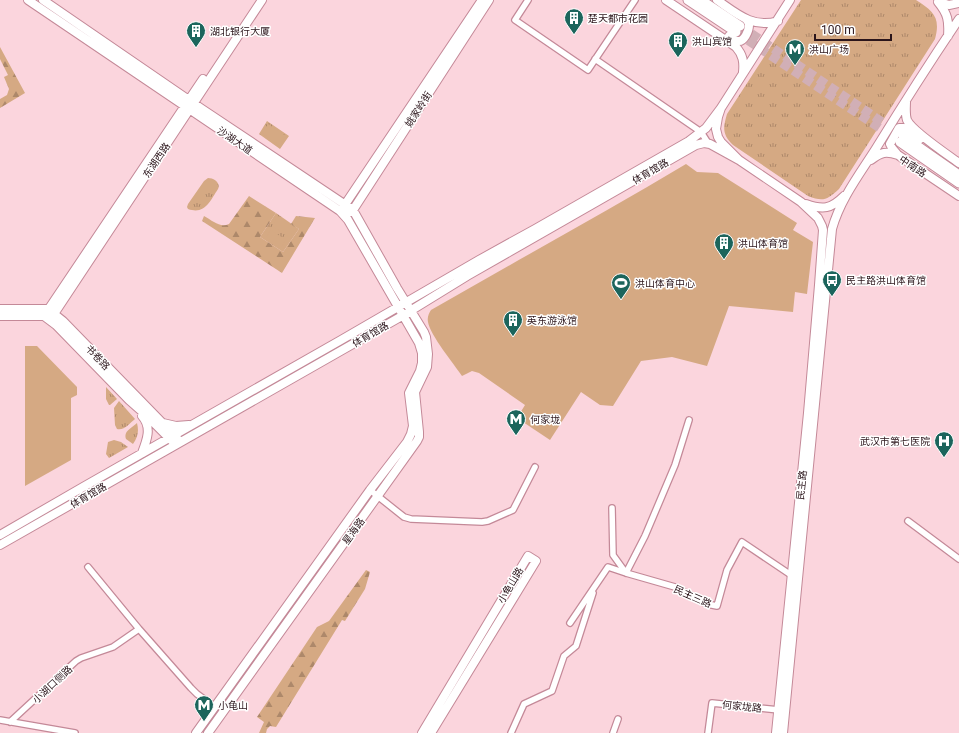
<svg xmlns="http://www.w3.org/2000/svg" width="959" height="733" font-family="Roboto,'Noto Sans SC',sans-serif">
  <defs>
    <pattern id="grass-tufts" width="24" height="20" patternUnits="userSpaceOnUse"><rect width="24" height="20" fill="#d5a983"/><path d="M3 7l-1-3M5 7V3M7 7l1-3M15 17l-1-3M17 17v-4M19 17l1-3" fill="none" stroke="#ad886a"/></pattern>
    <pattern id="forest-firs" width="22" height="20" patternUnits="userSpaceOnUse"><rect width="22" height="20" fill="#d5a983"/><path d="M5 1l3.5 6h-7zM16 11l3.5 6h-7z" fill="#ad886a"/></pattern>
  </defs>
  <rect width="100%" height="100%" fill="#fbd5dd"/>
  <!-- grass -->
  <path fill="url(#grass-tufts)" d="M801 0H916C933 11 941 17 935 39L839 189C827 200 823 202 808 196L733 145C722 134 723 128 727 114Z
    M267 121 289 136 280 149 259 134Z
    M208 178C214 178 221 183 218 189 210 201 205 215 188 209L187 207 188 204 204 181Z
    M276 213 299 229 283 252 260 237Z
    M106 387 117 399 110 405H109L106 399Z
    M119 401 135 419C130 423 124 431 117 429L115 425 114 408Z
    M137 423C139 431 138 437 133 444L126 439C123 431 132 428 137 423Z
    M114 440 121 442 128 447 109 458 106 454 108 442Z"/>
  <!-- forest -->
  <path fill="url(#forest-firs)" d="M0 47 25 93 0 108V99L7 95 9 89 4 77 8 75 0 59Z
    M249 196 276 213 260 237 283 252 299 229 291 224 296 216 315 218 282 273 202 221 204 216C213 221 220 228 229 224Z
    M366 570 370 572 365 589 345 621 342 620 276 727 270 726 267 729 266 733H259L264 722 257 717 317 627 329 621Z"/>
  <!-- garden -->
  <path fill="#d5a983" d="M268 124 286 136 279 145 262 133Z
    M686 164 697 172 718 173 797 223 793 230 813 242 807 294 795 292 793 312 729 306 707 366 672 357 641 361 613 406 600 405 581 392 550 440 517 418 525 405 479 373 472 371 462 376C454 364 430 335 428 322 427 317 429 313 431 310 516 261 602 214 686 164Z
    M278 216 296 228 289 237 272 226Z
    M271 230 286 240 281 247 266 237Z
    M25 346H37L77 387V395L71 398V460L25 486Z"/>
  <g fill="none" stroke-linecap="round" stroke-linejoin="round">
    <!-- primary-tunnel -->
    <path stroke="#d1afb6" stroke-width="9" stroke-dasharray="9 4.5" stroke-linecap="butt" d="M740 26 903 136
      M737 33 893 137"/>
    <!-- street casing -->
    <g stroke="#c48998" stroke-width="8">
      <path id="street" d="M528 0 515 20 588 70 635 0
        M595 59 701 132 708 143
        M370 490 404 517 411 519 482 522 488 521 513 510 535 467
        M612 508 613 555 626 573 645 536 675 465 689 420
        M908 521 959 559
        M88 567 139 629 191 688 197 694 215 707
        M570 623 608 567 626 573 675 587 707 604 717 606 727 570 742 542 794 577
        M0 720 75 733
        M10 722 76 661 81 658 113 647 139 629
        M511 733 524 704 552 691 564 656 576 646 593 593
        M613 733 618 719
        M708 733 712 703 779 710"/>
    </g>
    <!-- secondary casing -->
    <g stroke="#c48998" stroke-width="10">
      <path id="secondary" d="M28 0 340 211 348 220 419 343 422 353V363L420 371 409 393 413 426 411 434 407 442 370 490 196 733
        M43 0 202 109 353 210 397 288 424 332 426 337 428 354 427 367 415 392 419 432V437L417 441 208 733
        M666 0 736 47C743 55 744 62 743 72
        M717 0C736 13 753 29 778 21
        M938 2C948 14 949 21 948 36
        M939 2 949 5 959 3
        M729 36C732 38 735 41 738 41 744 42 749 31 749 25 749 22 748 22 746 19
        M906 101C906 107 905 114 907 120 912 131 948 155 959 163
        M897 154 892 148 890 144 899 128H904L920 139
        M871 160C881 152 886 151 898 155L959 196
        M806 204C823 210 831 209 844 196
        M342 209 482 0
        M348 213 353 210 489 0
        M0 309H48L63 321 177 438
        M0 316H44L56 325 129 400 146 415 172 441
        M44 316 203 79
        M50 320 262 0
        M142 416C152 427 147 440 142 453
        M163 423 176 426 189 425
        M0 535 83 487 341 340 479 260 535 229 689 141 706 128 721 108
        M0 545 402 316 467 276 696 145 704 143 710 144 739 160
        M422 733 528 556 536 561 431 733
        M776 733 808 413 819 285 823 230 822 226 818 218 801 202 739 160 721 142 718 137 716 129 718 117 721 108 790 0
        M783 733 832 229C840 200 859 175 875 150 902 106 930 62 959 19"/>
    </g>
    <!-- primary casing -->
    <g stroke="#c48998" stroke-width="11">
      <path id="primary" d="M688 0 736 32
        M701 0 740 26
        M903 136 959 175
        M900 142 959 183"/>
    </g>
    <!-- street -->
    <use href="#street" stroke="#fff" stroke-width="5.5"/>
    <!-- secondary -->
    <use href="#secondary" stroke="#fff" stroke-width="8"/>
    <!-- primary -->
    <use href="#primary" stroke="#fff" stroke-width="9"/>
  </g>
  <!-- icons -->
  <defs>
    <g id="building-pin" transform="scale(1)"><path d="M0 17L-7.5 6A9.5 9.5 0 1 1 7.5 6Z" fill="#1c655c" stroke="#fff"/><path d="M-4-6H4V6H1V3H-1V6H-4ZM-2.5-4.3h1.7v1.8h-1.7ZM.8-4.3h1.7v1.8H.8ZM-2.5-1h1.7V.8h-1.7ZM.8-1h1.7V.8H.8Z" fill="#fff"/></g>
    <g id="metro-pin" transform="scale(1)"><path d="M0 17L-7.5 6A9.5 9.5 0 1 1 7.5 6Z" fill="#1c655c" stroke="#fff"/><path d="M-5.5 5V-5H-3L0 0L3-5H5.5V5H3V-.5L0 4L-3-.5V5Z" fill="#fff"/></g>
    <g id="bus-pin" transform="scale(1)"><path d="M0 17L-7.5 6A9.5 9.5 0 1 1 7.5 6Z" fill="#1c655c" stroke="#fff"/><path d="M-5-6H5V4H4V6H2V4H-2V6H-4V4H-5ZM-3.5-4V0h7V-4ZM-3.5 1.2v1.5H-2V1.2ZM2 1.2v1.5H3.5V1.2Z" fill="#fff"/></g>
    <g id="stadium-pin" transform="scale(1)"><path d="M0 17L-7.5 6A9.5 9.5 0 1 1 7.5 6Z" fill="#1c655c" stroke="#fff"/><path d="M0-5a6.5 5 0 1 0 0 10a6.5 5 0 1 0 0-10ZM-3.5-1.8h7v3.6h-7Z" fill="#fff"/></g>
    <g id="hospital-pin" transform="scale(1)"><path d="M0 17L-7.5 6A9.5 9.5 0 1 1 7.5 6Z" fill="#1c655c" stroke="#fff"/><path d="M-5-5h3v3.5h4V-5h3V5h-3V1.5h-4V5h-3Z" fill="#fff"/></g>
  </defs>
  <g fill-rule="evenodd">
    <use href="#building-pin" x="574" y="18"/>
    <use href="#building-pin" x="196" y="31"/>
    <use href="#building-pin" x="678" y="41"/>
    <use href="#metro-pin" x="795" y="49"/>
    <use href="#building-pin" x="724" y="243"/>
    <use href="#bus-pin" x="832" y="280"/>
    <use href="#stadium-pin" x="621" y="283"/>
    <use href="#building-pin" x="513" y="320"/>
    <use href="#metro-pin" x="516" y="419"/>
    <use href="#hospital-pin" x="944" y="441"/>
    <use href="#metro-pin" x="204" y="705"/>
  </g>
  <g text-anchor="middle" stroke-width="3" stroke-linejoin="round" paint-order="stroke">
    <!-- poi labels -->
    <g font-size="10" fill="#2b151b" stroke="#fff" text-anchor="start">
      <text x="588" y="22">楚天都市花园</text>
      <text x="210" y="35">湖北银行大厦</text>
      <text x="692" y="45">洪山宾馆</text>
      <text x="809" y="53">洪山广场</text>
      <text x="738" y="247">洪山体育馆</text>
      <text x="846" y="284">民主路洪山体育馆</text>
      <text x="635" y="287">洪山体育中心</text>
      <text x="527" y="324">英东游泳馆</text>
      <text x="530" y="423">何家垅</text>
      <text x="930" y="445" text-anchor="end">武汉市第七医院</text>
      <text x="218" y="709">小龟山</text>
    </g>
    <!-- street labels -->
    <g font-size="10" fill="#2b151b" stroke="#fff">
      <text transform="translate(418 109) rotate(-57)" y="4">姚家岭街</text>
      <text transform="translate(235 140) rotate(34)" y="4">沙湖大道</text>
      <text transform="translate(156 160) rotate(-56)" y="4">东湖西路</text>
      <text transform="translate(913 166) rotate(34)" y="4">中南路</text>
      <text transform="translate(650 171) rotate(-30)" y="4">体育馆路</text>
      <text transform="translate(370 334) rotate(-30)" y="4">体育馆路</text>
      <text transform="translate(98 357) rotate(46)" y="4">书卷路</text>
      <text transform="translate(801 485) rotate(-84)" y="4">民主路</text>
      <text transform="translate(88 495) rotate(-30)" y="4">体育馆路</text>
      <text transform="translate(353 531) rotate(-54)" y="4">星海路</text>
      <text transform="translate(510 585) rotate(-59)" y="4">小龟山路</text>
      <text transform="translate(693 596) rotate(24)" y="4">民主三路</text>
      <text transform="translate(52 684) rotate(-43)" y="4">小湖口侧路</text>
      <text transform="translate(742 706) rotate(6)" y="4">何家垅路</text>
    </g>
  </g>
  <!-- scale -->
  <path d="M815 34v6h76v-6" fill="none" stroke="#2b151b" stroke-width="2"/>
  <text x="821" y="34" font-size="12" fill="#2b151b" stroke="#ffffff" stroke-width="3" paint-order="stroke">100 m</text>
</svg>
